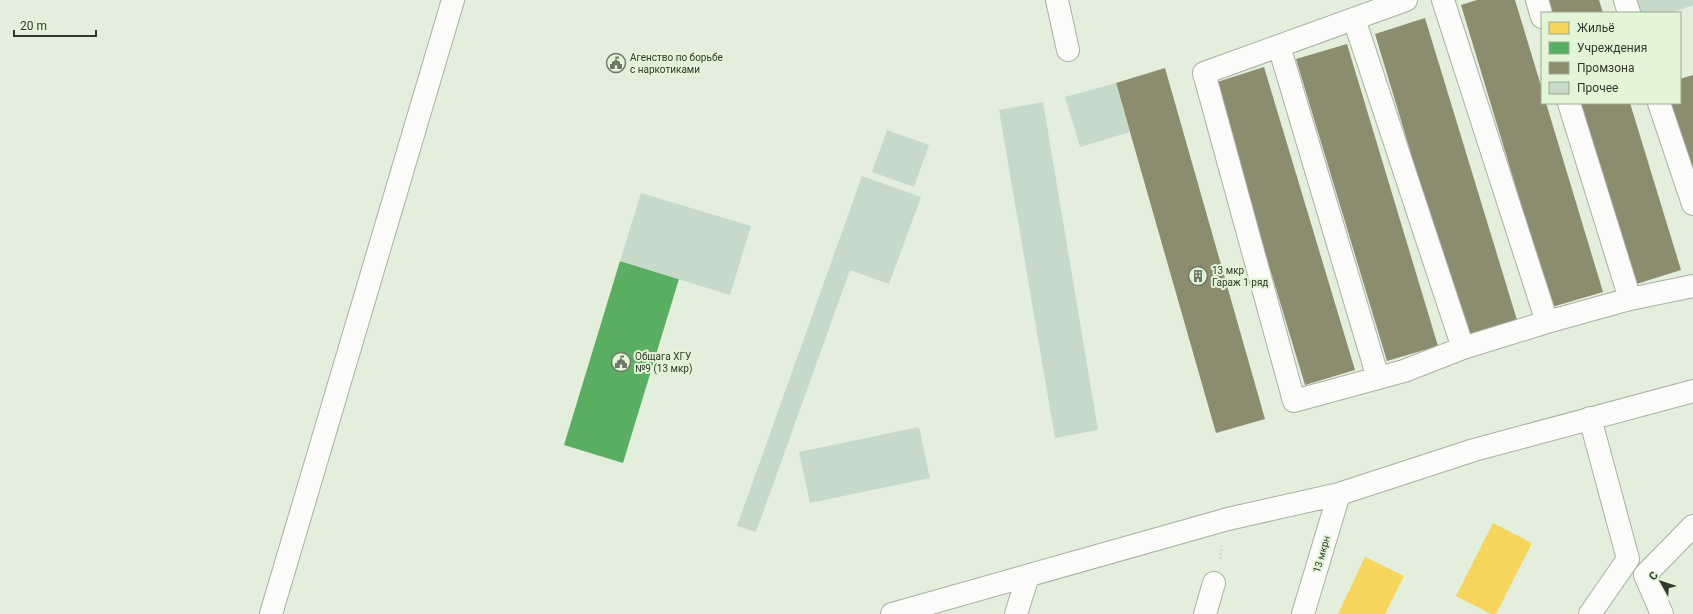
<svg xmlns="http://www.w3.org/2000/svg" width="1693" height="614" font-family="Roboto,sans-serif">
  <rect width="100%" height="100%" fill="#e3eedd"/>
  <!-- homes -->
  <path fill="#f6d55c" d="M1493 523 1532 543 1496 614H1491L1456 596Z
    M1365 557 1404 576 1385 614H1338Z"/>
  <!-- public -->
  <path fill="#5aae61" d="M620 261 679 279 623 463 564 445Z"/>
  <!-- industry -->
  <path fill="#8c8c6e" d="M1477 0H1515L1542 89V103H1546L1603 292 1552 307 1461 5Z
    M1546 0H1599L1603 13H1548Z
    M1425 18 1517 320 1466 336 1375 34Z
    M1347 44 1438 346 1387 361 1296 59Z
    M1264 67 1355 370 1305 385 1214 83Z
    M1165 68 1265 419 1216 433 1116 83Z
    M1693 75V173L1669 103H1680V79Z
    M1575 103H1630L1681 270 1630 286Z"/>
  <!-- building -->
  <path fill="#c7dac9" d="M1636 0H1693V5L1671 13H1640Z
    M1116 83 1130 132 1080 147 1065 97Z
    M1043 102 1098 430 1055 438 999 110Z
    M887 130 929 145 914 187 872 172Z
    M862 176 921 197 889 284 850 270 756 532 737 526Z
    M641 193 751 226 730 295 620 261Z
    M919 427 930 478 810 503 799 452Z"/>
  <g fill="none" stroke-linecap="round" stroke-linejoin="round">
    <!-- minor casing -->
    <g stroke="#a8b0a3" stroke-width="24">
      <path id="minor" d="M1057 0 1068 50
        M1406 0 1204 73 1294 401 1404 371 1463 348 1547 322 1630 299 1693 286
        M1443 0 1547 322
        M1537 0 1542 17
        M1625 0 1629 13
        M1354 19 1463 348
        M1279 46 1378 378
        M1569 103 1630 299
        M1659 103 1693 204
        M892 614 1228 519 1339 494 1474 450 1693 391
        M1016 614 1028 576
        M1205 614 1214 583
        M1303 614 1339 494
        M1590 614 1628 559 1590 418
        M1662 614 1645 575 1693 526"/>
    </g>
    <!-- highway casing -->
    <g stroke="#a8b0a3" stroke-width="24">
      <path id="highway" d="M271 614 453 0"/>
    </g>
    <!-- path -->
    <path stroke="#d3d6d1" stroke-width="2.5" stroke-dasharray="2 2" stroke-linecap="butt" d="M1220 559 1222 546"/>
    <!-- minor -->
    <use href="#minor" stroke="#fbfcfa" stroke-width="22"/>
    <!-- highway -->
    <use href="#highway" stroke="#fbfcfa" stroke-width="22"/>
  </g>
  <!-- icons -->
  <defs>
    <g id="civic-ring" transform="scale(1)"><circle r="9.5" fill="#e2f5d6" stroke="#6f786a" stroke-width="1.5"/><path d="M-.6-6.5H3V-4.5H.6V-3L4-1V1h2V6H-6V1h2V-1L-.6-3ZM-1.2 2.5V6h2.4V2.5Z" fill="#6f786a"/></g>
    <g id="building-ring" transform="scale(1)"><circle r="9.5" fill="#e2f5d6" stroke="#6f786a" stroke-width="1.5"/><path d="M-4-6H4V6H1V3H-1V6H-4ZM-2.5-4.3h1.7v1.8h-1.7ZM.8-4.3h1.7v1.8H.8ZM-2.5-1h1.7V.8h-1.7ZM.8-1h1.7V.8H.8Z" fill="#6f786a"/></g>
  </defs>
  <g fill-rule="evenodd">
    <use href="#civic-ring" x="616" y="63"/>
    <use href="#building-ring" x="1198" y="276"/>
    <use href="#civic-ring" x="621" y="362"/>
  </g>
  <g text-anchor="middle" stroke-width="4" stroke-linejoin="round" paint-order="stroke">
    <!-- poi labels -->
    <g font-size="10" fill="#31382c" stroke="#e2f5d6" text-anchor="start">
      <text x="630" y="61">Агенство по борьбе<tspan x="630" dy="12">с наркотиками</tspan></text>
      <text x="1212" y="274">13 мкр<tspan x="1212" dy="12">Гараж 1 ряд</tspan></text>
      <text x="635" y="360">Общага ХГУ<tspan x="635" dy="12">№9 (13 мкр)</tspan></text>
    </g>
    <!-- street labels -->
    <g font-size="10" fill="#31382c" stroke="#e2f5d6">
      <text transform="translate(1321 554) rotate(-74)" y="4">13 мкрн</text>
    </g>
  </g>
  <!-- legend -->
  <rect x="1541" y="12" width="140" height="92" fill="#e2f5d6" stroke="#9ba992"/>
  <rect x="1549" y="22" width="20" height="12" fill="#f6d55c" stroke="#9ba992"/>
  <text x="1577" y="32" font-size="12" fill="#31382c">Жильё</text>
  <rect x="1549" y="42" width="20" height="12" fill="#5aae61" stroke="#9ba992"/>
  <text x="1577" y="52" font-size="12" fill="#31382c">Учреждения</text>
  <rect x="1549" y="62" width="20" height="12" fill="#8c8c6e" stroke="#9ba992"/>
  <text x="1577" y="72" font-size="12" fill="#31382c">Промзона</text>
  <rect x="1549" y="82" width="20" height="12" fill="#c7dac9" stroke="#9ba992"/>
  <text x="1577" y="92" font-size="12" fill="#31382c">Прочее</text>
  <!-- north arrow -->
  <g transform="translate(1661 582) rotate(309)" stroke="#e2f5d6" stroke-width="3" paint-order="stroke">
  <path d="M0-3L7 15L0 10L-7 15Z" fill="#31382c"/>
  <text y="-6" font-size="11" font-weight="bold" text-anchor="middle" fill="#31382c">С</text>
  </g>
  <!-- scale -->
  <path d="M14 30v6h82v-6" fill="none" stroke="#31382c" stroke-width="2"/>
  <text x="20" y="30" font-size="12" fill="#31382c" stroke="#e2f5d6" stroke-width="3" paint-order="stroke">20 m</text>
</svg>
